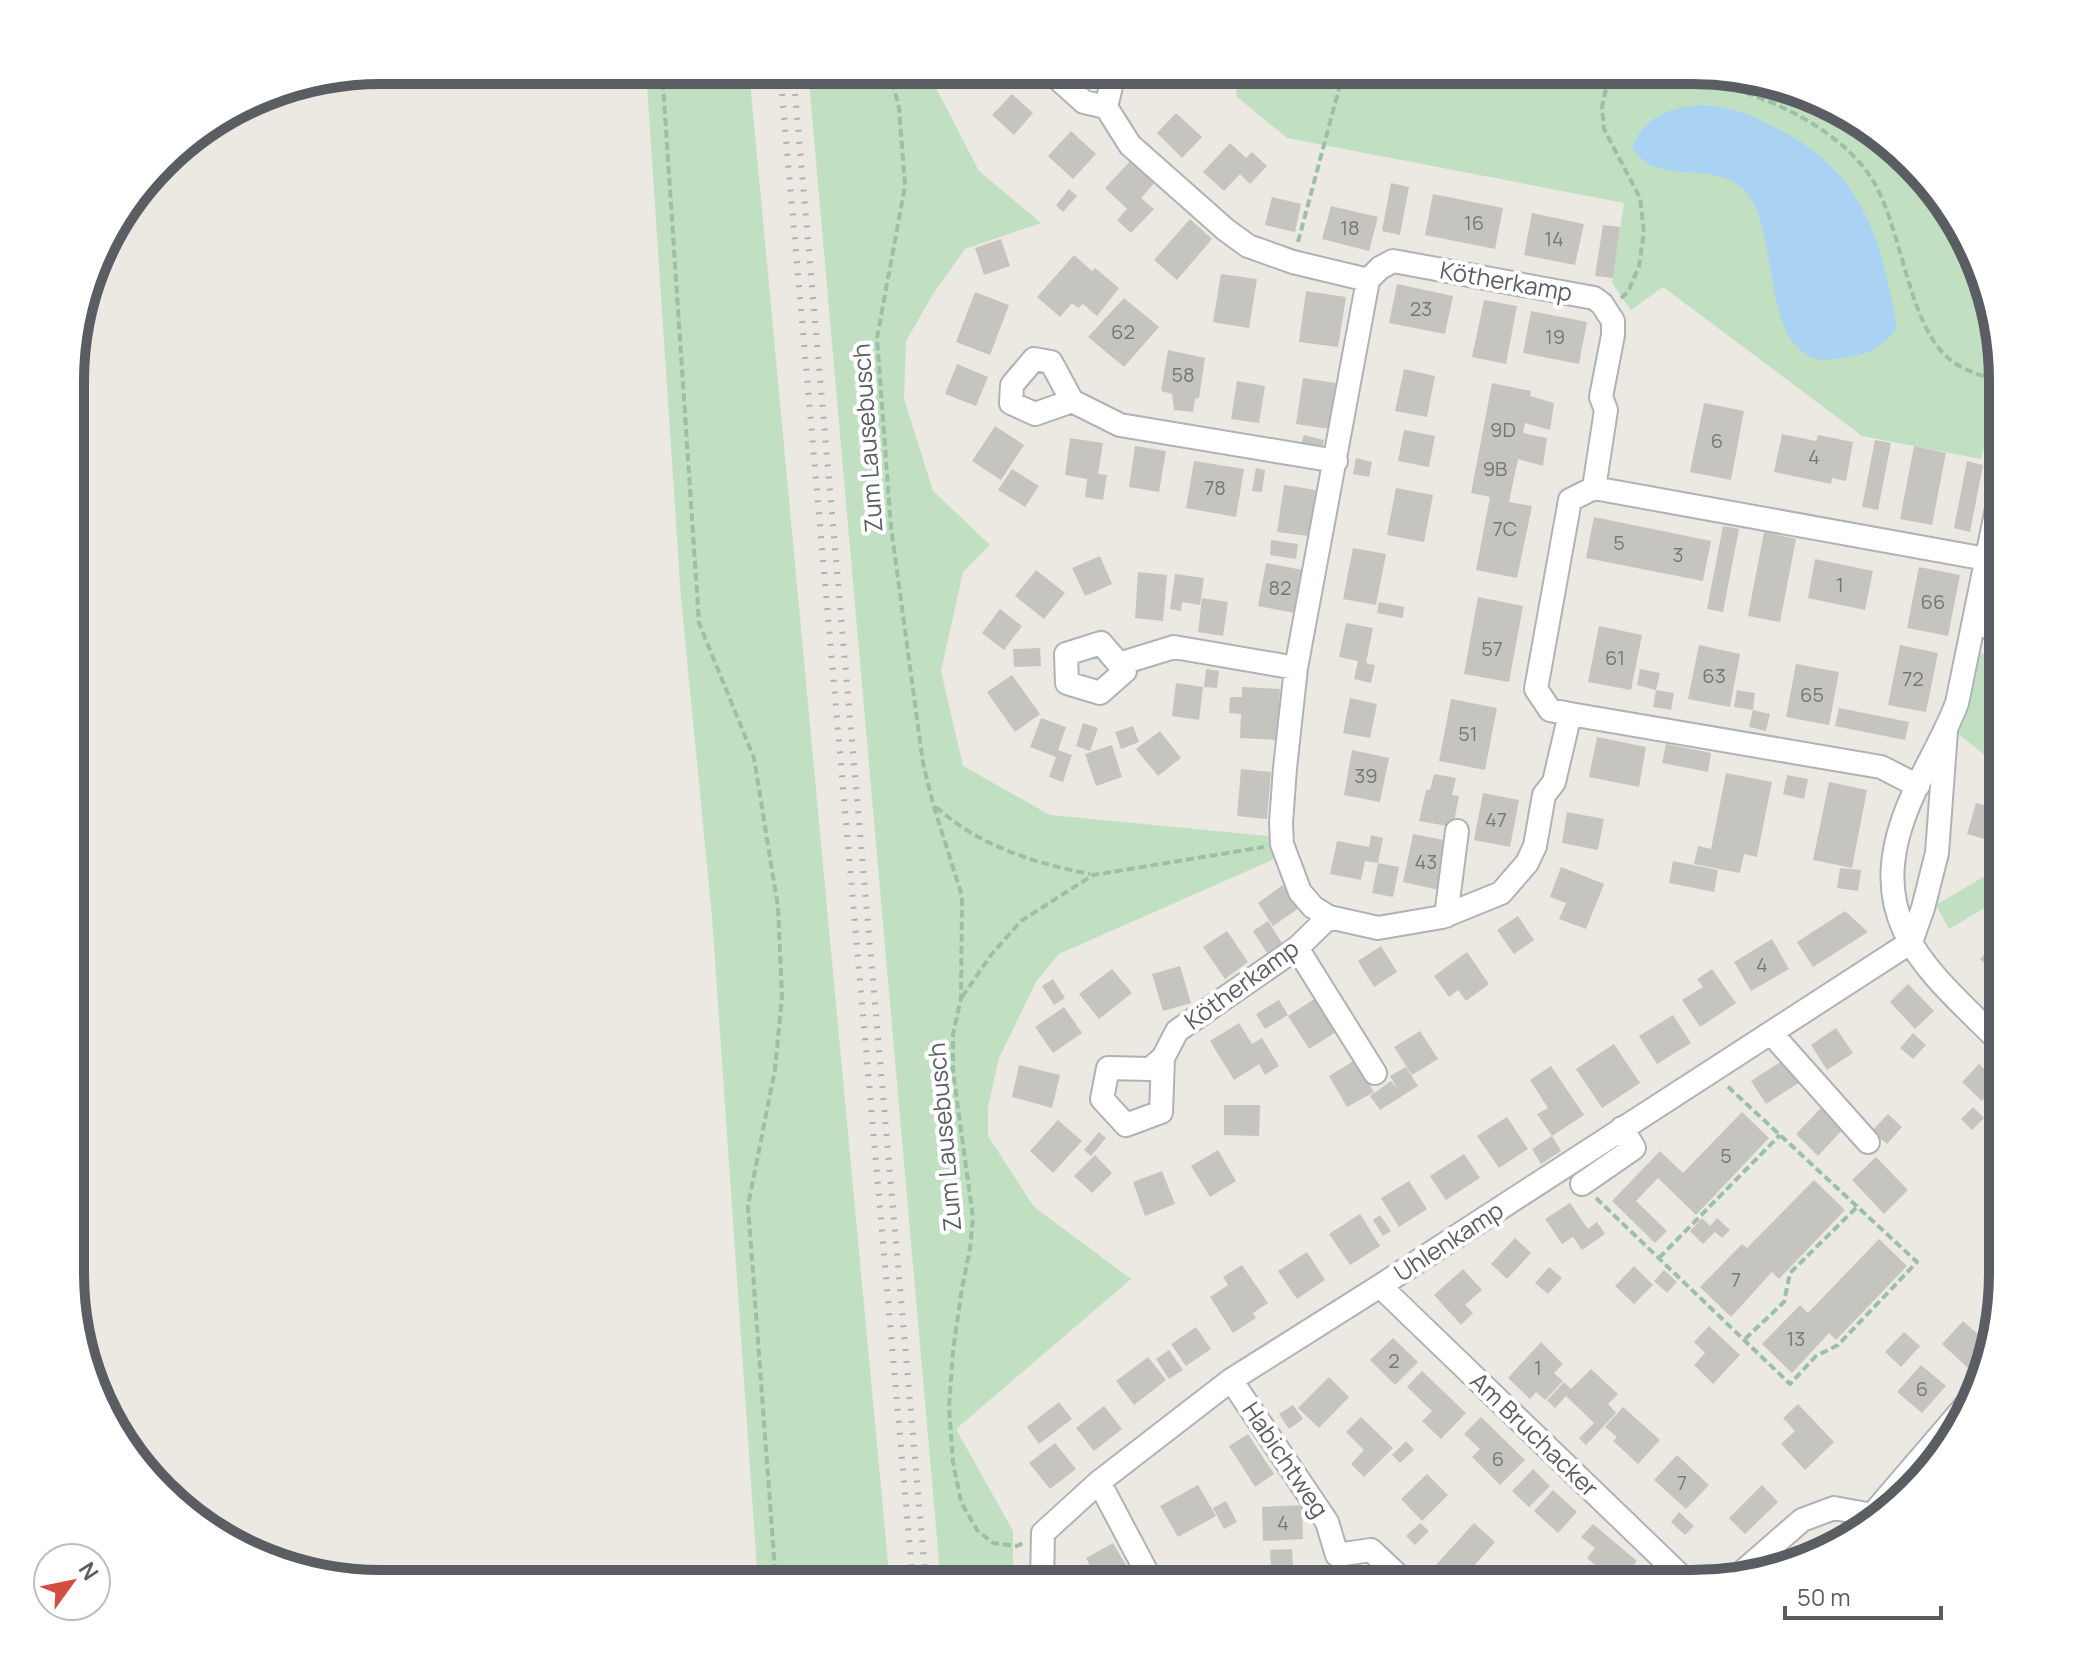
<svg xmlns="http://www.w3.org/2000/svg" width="2073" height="1654" font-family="Manrope,sans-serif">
  <rect width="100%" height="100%" fill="#ebe9e2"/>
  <!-- green -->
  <path fill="#c1e0c1" d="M646 70H749L890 1584H758L712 917 681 598Z
    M808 70H935L932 80 979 171 1041 223 965 249 933 294 906 341 904 399 933 491 990 545 963 572 941 671 963 766 1050 815 1268 836 1274 859 1059 954 1037 980 999 1058 988 1107V1136L1034 1207 1131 1279 956 1429 1013 1531V1584H941Z
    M1238 70 1712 71 1810 94 1897 148 1971 244 2002 375 1981 459 1862 436 1663 287 1631 310 1612 283 1624 203 1287 138 1236 96Z
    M1976 652 2003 659V770L1955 731Z
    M2003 865V897L1949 929 1936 905Z"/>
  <!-- water -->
  <path fill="#a9d2f3" d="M1702 105C1737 108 1751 115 1782 131 1865 174 1882 243 1897 328 1882 348 1866 356 1841 358 1834 359 1823 360 1817 359 1758 344 1782 221 1741 187 1709 160 1655 187 1632 147 1645 116 1670 107 1702 105Z"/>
  <!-- building -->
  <path fill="#c6c4be" d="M1182 70H1216L1213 84 1180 78Z
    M1012 94 1033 113 1014 135 992 115Z
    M1176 113 1202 137 1182 158 1157 133Z
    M1071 131 1096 154 1073 179 1048 156Z
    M1230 143 1246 158 1252 152 1267 166 1250 184 1240 174 1224 191 1203 172Z
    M1133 158 1157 180 1141 198 1154 209 1131 233 1117 220 1127 209 1105 188Z
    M1391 183 1409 187 1400 235 1382 231Z
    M1069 189 1077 196 1063 212 1056 205Z
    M1433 194 1503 208 1495 249 1425 235Z
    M1272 197 1301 204 1295 232 1265 225Z
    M1331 206 1378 217 1369 251 1322 239Z
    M1532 213 1584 224 1575 265 1524 255Z
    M1190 219 1212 239 1177 280 1154 260Z
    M1603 225 1620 227 1613 278 1595 276Z
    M1001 239 1010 266 984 275 975 248Z
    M1074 255 1092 271 1095 268 1119 288 1097 316 1083 304 1078 308 1072 303 1060 317 1037 297Z
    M1221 274 1257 279 1249 328 1213 322Z
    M1397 284 1453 296 1445 334 1389 323Z
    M1306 291 1346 297 1338 347 1299 342Z
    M975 292 1009 305 990 355 956 342Z
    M1124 298 1159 327 1124 367 1088 337Z
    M1484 300 1517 306 1506 364 1472 357Z
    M1531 311 1587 322 1579 364 1523 353Z
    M1168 350 1205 358 1199 398 1195 399 1193 412 1174 410 1172 394 1161 391Z
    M957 364 988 377 976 406 945 394Z
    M1404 369 1435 376 1427 417 1395 411Z
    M1303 378 1336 383 1329 429 1296 424Z
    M1237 381 1265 386 1259 423 1231 419Z
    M1492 383 1531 391 1530 396 1554 403 1550 430 1525 423 1523 433 1547 438 1543 466 1518 459 1509 502 1532 506 1517 578 1476 570 1490 497 1471 493Z
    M1704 403 1744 411 1731 480 1690 472Z
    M995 426 1024 445 1001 480 972 461Z
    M1404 430 1435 436 1429 467 1398 461Z
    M1782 434 1816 441 1818 435 1853 442 1846 481 1832 478 1831 484 1774 472Z
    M1304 435 1324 440 1322 449 1301 445Z
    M1070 438 1103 443 1098 474 1107 475 1103 500 1085 497 1087 479 1065 475Z
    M1875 440 1891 443 1878 510 1862 507Z
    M1135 446 1166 451 1159 492 1129 487Z
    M1914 446 1946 453 1932 525 1900 519Z
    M1356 458 1372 462 1369 477 1353 474Z
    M1194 461 1244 469 1236 517 1186 508Z
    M1967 461 1983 465 1970 532 1954 528Z
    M1256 468 1265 470 1262 492 1252 491Z
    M1012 469 1039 486 1025 507 998 490Z
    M1284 485 1316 490 1309 536 1277 532Z
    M1396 488 1433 495 1424 542 1387 535Z
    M1594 517 1711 541 1703 581 1586 558Z
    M1723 526 1739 529 1723 612 1707 609Z
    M1764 532 1796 539 1780 622 1748 616Z
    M1271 540 1298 544 1296 559 1270 555Z
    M1353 548 1386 554 1376 605 1343 599Z
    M1100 556 1112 584 1085 596 1072 568Z
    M1815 559 1873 571 1865 610 1808 598Z
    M1266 563 1303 570 1295 613 1258 606Z
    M1919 567 1960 575 1948 636 1907 628Z
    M1036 570 1065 593 1044 619 1015 596Z
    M1138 572 1167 575 1163 621 1135 618Z
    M1175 574 1204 578 1200 605 1182 602 1181 611 1170 609Z
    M1478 597 1523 606 1509 682 1464 674Z
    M1202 598 1228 602 1223 636 1198 632Z
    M1379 602 1404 607 1403 618 1377 613Z
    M1000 609 1022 626 1004 650 982 633Z
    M1346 623 1373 628 1366 663 1375 665 1371 683 1354 679 1358 661 1339 657Z
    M1599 626 1642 635 1631 690 1588 682Z
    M1699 645 1740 654 1730 707 1688 699Z
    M1900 645 1938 653 1926 712 1888 705Z
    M1040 648 1041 666 1014 667 1013 649Z
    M1796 664 1839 672 1829 725 1786 717Z
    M1206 669 1219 671 1217 688 1204 687Z
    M1640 669 1660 673 1656 690 1637 685Z
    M1012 675 1040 714 1015 732 987 692Z
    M1176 683 1203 687 1199 720 1172 716Z
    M1242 687 1280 689 1277 740 1240 738 1241 714 1229 713 1230 697H1242Z
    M1656 690 1674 693 1671 710 1653 707Z
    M1737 690 1755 693 1753 710 1734 707Z
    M1350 698 1377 704 1370 738 1343 733Z
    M1451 699 1497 708 1485 770 1439 761Z
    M1839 708 1909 722 1905 740 1835 726Z
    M1753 710 1770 714 1766 731 1749 727Z
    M1041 718 1066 727 1058 750 1072 755 1063 782 1049 777 1056 757 1030 747Z
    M1083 723 1098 728 1090 751 1076 746Z
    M1133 726 1139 742 1121 749 1115 732Z
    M1160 731 1181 758 1158 776 1136 749Z
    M1597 737 1646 747 1639 787 1589 777Z
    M1666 744 1711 753 1708 772 1662 763Z
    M1112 745 1122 777 1096 786 1085 754Z
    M1352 750 1389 758 1380 802 1344 795Z
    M1241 769 1271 772 1267 819 1237 816Z
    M1726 773 1772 782 1757 857 1744 854 1740 873 1694 864 1698 846 1711 849Z
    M1434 774 1456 778 1452 795 1459 796 1453 827 1419 821 1426 790H1430Z
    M1787 775 1808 779 1804 799 1783 794Z
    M1829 782 1867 790 1852 868 1813 860Z
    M1483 793 1519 800 1510 847 1474 840Z
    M1976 803 2003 811V836L1997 835 1995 842 1967 834Z
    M1567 812 1604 819 1598 850 1562 843Z
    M1413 834 1449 841 1439 890 1403 882Z
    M1371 835 1383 838 1378 863 1365 861 1361 880 1330 874 1337 841 1369 847Z
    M1673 861 1718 870 1714 892 1669 883Z
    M1378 863 1399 867 1393 897 1372 893Z
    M1561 867 1604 884 1586 929 1559 919 1566 903 1550 897Z
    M1840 868 1861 870 1858 891 1837 888Z
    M1283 885 1299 908 1273 926 1258 903Z
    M1845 911 1868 932 1813 967 1797 942Z
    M1518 916 1534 940 1514 954 1497 930Z
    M1268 921 1282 943 1267 953 1253 931Z
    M1227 931 1248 962 1225 979 1203 947Z
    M2003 936V981L1980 959Z
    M1772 939 1789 969 1751 991 1734 962Z
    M1381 946 1397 972 1374 987 1358 961Z
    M1467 952 1489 984 1466 1001 1458 990 1449 997 1434 976Z
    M1180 966 1191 1003 1163 1011 1152 974Z
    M1112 969 1132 993 1099 1019 1079 994Z
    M1712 969 1736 1003 1700 1027 1682 1000 1703 987 1697 979Z
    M1053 979 1065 998 1054 1005 1042 986Z
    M1908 984 1934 1011 1915 1029 1890 1002Z
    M1314 999 1336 1032 1309 1049 1288 1016Z
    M1279 1000 1288 1015 1265 1029 1256 1014Z
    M1064 1007 1082 1033 1053 1053 1035 1027Z
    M1673 1015 1691 1043 1657 1064 1639 1036Z
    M1239 1023 1252 1044 1262 1038 1279 1066 1265 1075 1259 1064 1234 1080 1210 1041Z
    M1836 1028 1853 1053 1827 1070 1811 1045Z
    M1420 1031 1438 1059 1412 1075 1394 1047Z
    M1913 1033 1926 1045 1913 1059 1900 1048Z
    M1614 1044 1640 1083 1602 1108 1576 1069Z
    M1785 1059 1800 1082 1766 1104 1751 1081Z
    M1355 1060 1374 1092 1347 1107 1329 1076Z
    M1979 1064 1999 1083 1982 1101 1962 1082Z
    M1019 1065 1060 1075 1052 1108 1012 1097Z
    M1551 1066 1584 1115 1552 1136 1537 1114 1548 1108 1530 1080Z
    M1406 1067 1418 1086 1380 1110 1370 1096 1391 1081 1398 1090 1390 1076Z
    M1224 1105H1260L1259 1136 1224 1135Z
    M1822 1107 1844 1128 1818 1156 1796 1134Z
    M1973 1107 1984 1118 1972 1130 1961 1119Z
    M1742 1112 1769 1138 1696 1215 1658 1178 1636 1201 1667 1231 1655 1243 1612 1201 1660 1151 1683 1173Z
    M1888 1114 1902 1127 1887 1144 1872 1131Z
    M1507 1117 1528 1149 1499 1168 1477 1136Z
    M1058 1120 1082 1141 1053 1173 1030 1151Z
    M1099 1132 1106 1138 1091 1156 1084 1150Z
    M1552 1136 1561 1151 1541 1164 1532 1149Z
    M1218 1150 1236 1181 1210 1197 1191 1166Z
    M1464 1154 1480 1178 1446 1200 1430 1176Z
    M1095 1155 1112 1173 1092 1193 1074 1176Z
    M1876 1157 1908 1190 1884 1214 1852 1180Z
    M1162 1171 1175 1204 1145 1216 1133 1182Z
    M1814 1180 1845 1210 1779 1279 1772 1272 1731 1317 1700 1287 1742 1244 1747 1248Z
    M1409 1181 1427 1209 1399 1227 1381 1198Z
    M1570 1203 1588 1229 1597 1222 1605 1234 1582 1250 1573 1237 1562 1244 1545 1219Z
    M1360 1214 1380 1246 1350 1265 1329 1234Z
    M1380 1215 1391 1231 1383 1236 1373 1220Z
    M1702 1218 1710 1226 1717 1218 1730 1230 1722 1238 1715 1232 1703 1244 1690 1231Z
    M1515 1238 1531 1253 1507 1279 1491 1264Z
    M1879 1239 1907 1266 1836 1340 1829 1333 1792 1373 1762 1344 1800 1305 1808 1313Z
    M1307 1252 1325 1280 1297 1299 1278 1271Z
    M1242 1265 1268 1303 1253 1313 1256 1318 1233 1333 1210 1297 1228 1285 1223 1277Z
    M1634 1266 1653 1285 1634 1304 1615 1286Z
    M1549 1267 1562 1278 1548 1294 1535 1283Z
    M1463 1269 1482 1290 1465 1305 1473 1313 1461 1325 1434 1295Z
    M1664 1270 1677 1282 1667 1293 1654 1281Z
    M2002 1277V1294L1998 1313 1982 1299Z
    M1963 1321 1990 1345 1969 1369 1942 1344Z
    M1709 1326 1740 1355 1713 1384 1694 1365 1705 1353 1694 1342Z
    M1196 1327 1211 1349 1186 1366 1171 1344Z
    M1904 1332 1920 1346 1901 1367 1885 1352Z
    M1393 1338 1418 1362 1395 1385 1370 1360Z
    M1541 1342 1563 1364 1554 1373 1563 1381 1545 1400 1536 1392 1530 1399 1508 1378Z
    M1169 1350 1183 1370 1169 1379 1156 1359Z
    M1148 1357 1166 1380 1134 1405 1116 1381Z
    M1921 1365 1946 1386 1922 1413 1897 1392Z
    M1591 1369 1618 1394 1608 1404 1616 1413 1586 1445 1579 1438 1594 1423 1566 1396 1555 1408 1547 1400 1564 1382 1571 1389Z
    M1422 1371 1466 1413 1441 1439 1422 1421 1432 1411 1407 1387Z
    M1329 1377 1349 1397 1319 1428 1298 1408Z
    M1059 1402 1072 1419 1039 1444 1027 1427Z
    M1798 1404 1834 1442 1805 1470 1781 1444 1795 1431 1783 1418Z
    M1293 1405 1303 1419 1289 1429 1279 1414Z
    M1104 1406 1122 1429 1094 1451 1076 1428Z
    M1623 1407 1660 1440 1638 1464 1613 1441 1617 1437 1605 1427Z
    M1361 1417 1393 1448 1364 1477 1351 1464 1364 1450 1346 1432Z
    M1481 1417 1525 1460 1500 1485 1472 1457 1480 1449 1464 1434Z
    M1248 1434 1274 1474 1255 1487 1229 1446Z
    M1406 1441 1414 1450 1400 1463 1392 1455Z
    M1055 1443 1076 1469 1050 1489 1029 1463Z
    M1677 1455 1709 1485 1686 1509 1654 1480Z
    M1533 1469 1550 1486 1529 1507 1512 1491Z
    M1427 1474 1448 1495 1422 1521 1401 1499Z
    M1198 1485 1216 1516 1178 1537 1160 1506Z
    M1762 1485 1778 1502 1745 1534 1729 1518Z
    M1553 1490 1577 1512 1558 1533 1534 1511Z
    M1226 1501 1237 1522 1224 1529 1213 1508Z
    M1302 1505 1303 1539 1263 1541 1262 1507Z
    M1679 1512 1694 1526 1685 1535 1671 1522Z
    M1420 1523 1429 1531 1415 1545 1406 1536Z
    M1474 1523 1495 1542 1458 1584H1454L1435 1566Z
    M1593 1524 1637 1561 1617 1584 1591 1582 1601 1570 1587 1558 1595 1548 1581 1537Z
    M1835 1533 1841 1539 1821 1553 1819 1550Z
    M1113 1543 1132 1575 1116 1584H1100L1086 1558Z
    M1292 1549 1293 1565 1271 1566 1270 1550Z
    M1224 1566 1235 1584H1195Z
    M1504 1574 1515 1584H1494Z
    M1649 1576 1657 1584H1641Z"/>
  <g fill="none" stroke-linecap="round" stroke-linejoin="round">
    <!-- minor casing -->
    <g stroke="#afb2b6" stroke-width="26">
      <path id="minor" d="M1058 70 1054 75 1084 102 1106 107 1130 145 1226 230 1248 246 1293 262 1368 280
        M1106 107 1115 70
        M1072 401 1035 414 1011 403 1012 385 1034 359 1051 362 1072 401 1120 425 1336 461
        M1974 625 2003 628
        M1119 664 1125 671 1100 693 1067 683 1066 654 1101 643 1119 664 1174 647 1296 668
        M1570 714 1550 710 1536 689 1570 500 1594 488
        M1918 786 1881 767 1570 714 1554 782 1544 795 1535 846 1527 863 1501 893 1442 917 1378 928 1329 917 1313 907 1300 892 1282 844 1281 823 1285 768 1296 668 1368 280 1380 268 1393 261 1594 298 1602 304 1613 321V335L1601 397 1606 410 1594 488 1986 559
        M1446 916 1457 831
        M1297 948 1375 1073
        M1771 1033 1868 1142
        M2002 1044C1929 971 1862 923 1907 809 1921 773 1943 740 1957 703L2003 479
        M1163 1058 1161 1112 1126 1125 1102 1099 1108 1068 1150 1069 1163 1058 1177 1031 1297 948 1329 917
        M1582 1184 1634 1148 1622 1128
        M1380 1286 1689 1584
        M1231 1380 1327 1522 1337 1555 1371 1550 1407 1584
        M1099 1482 1153 1584
        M1872 1515 1980 1389
        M1740 1574 1802 1520 1834 1508 1872 1515
        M1042 1584 1043 1533 1099 1482 1231 1380 1380 1286 1911 942 1923 908 1937 853 1946 731"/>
    </g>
    <!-- path -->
    <path stroke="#9bc0a6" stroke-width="4" stroke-dasharray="8 4" stroke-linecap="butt" d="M662 70 699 623 754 758 778 907 782 997 775 1069 748 1206 776 1584
      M890 70 899 108 905 186 877 338 891 527 923 763 933 804 962 896 961 998 953 1034V1071L973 1218 970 1249 962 1288 953 1351 949 1407 953 1462 961 1502 977 1530 993 1543 1017 1546 1023 1543
      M1557 71 1569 80 1607 84 1613 71
      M1298 242 1344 70
      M1621 298 1628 292 1639 266 1644 232 1640 198 1604 129 1602 107 1607 84C1659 67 1686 73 1737 90 1783 104 1834 130 1865 169 1904 218 1904 325 1952 361 1966 372 1987 377 2003 382
      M936 807C980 846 1033 863 1090 874
      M962 997 991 955 1021 921 1093 875 1264 847
      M1596 1198 1790 1384 1816 1356 1838 1345 1917 1262 1725 1084
      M1659 1258 1780 1135
      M1745 1339 1784 1302 1790 1273 1857 1207"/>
    <!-- minor -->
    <use href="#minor" stroke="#fff" stroke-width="22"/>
    <!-- rail -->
    <path stroke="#b0b1b1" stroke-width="6" stroke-dasharray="2 10" stroke-linecap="butt" d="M780 70 913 1584
      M793 70 926 1584"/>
  </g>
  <g text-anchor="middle" stroke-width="8" stroke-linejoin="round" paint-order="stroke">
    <!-- number labels -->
    <g font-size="20" fill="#757778">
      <text x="1474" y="230">16</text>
      <text x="1350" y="235">18</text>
      <text x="1554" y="246">14</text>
      <text x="1421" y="316">23</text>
      <text x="1123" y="339">62</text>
      <text x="1555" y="344">19</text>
      <text x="1183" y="382">58</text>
      <text x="1503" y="437">9D</text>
      <text x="1717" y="448">6</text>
      <text x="1814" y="464">4</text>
      <text x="1495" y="476">9B</text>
      <text x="1215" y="495">78</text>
      <text x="1505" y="536">7C</text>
      <text x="1619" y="550">5</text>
      <text x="1678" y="562">3</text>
      <text x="1840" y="592">1</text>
      <text x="1280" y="595">82</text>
      <text x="1933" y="609">66</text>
      <text x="1492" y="656">57</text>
      <text x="1615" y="665">61</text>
      <text x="1714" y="683">63</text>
      <text x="1913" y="686">72</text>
      <text x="1812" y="702">65</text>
      <text x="1468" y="741">51</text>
      <text x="1366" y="783">39</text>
      <text x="1496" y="827">47</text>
      <text x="1426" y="869">43</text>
      <text x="1762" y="972">4</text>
      <text x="1726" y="1163">5</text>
      <text x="1736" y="1287">7</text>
      <text x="1796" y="1346">13</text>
      <text x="1394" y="1368">2</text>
      <text x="1538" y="1375">1</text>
      <text x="1922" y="1396">6</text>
      <text x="1498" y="1466">6</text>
      <text x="1682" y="1490">7</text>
      <text x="1283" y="1530">4</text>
    </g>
    <!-- street labels -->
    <g font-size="24" fill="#5a5d61" stroke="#fff">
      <text transform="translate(1506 282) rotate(10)" y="8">Kötherkamp</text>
      <text transform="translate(868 438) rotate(-94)" y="8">Zum Lausebusch</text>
      <text transform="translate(1242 985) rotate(-36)" y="8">Kötherkamp</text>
      <text transform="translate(945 1137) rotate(-95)" y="8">Zum Lausebusch</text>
      <text transform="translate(1449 1242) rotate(-33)" y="8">Uhlenkamp</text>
      <text transform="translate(1534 1435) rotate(44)" y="8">Am Bruchacker</text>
      <text transform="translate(1285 1460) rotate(56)" y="8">Habichtweg</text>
    </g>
  </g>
  <!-- crop -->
  <path d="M0 0H2073V1654H0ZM381 84H1692A297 297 0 0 1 1989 381V1273A297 297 0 0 1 1692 1570H381A297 297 0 0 1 84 1273V381A297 297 0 0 1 381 84Z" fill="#fff" fill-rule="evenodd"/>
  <path fill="none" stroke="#5a5d61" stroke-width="10" d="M381 84H1692A297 297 0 0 1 1989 381V1273A297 297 0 0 1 1692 1570H381A297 297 0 0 1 84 1273V381A297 297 0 0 1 381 84Z"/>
  <!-- north arrow -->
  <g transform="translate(72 1582) rotate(57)"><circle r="38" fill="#ffffff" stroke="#bdbec0" stroke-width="2"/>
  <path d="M0-6L14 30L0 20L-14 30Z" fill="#d24e41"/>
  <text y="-12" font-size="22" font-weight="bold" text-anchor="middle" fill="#5a5d61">N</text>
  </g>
  <!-- scale -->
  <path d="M1785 1606v12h156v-12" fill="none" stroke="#5a5d61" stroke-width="4"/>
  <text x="1797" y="1606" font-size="24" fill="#5a5d61" stroke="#ffffff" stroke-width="6" paint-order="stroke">50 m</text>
</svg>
